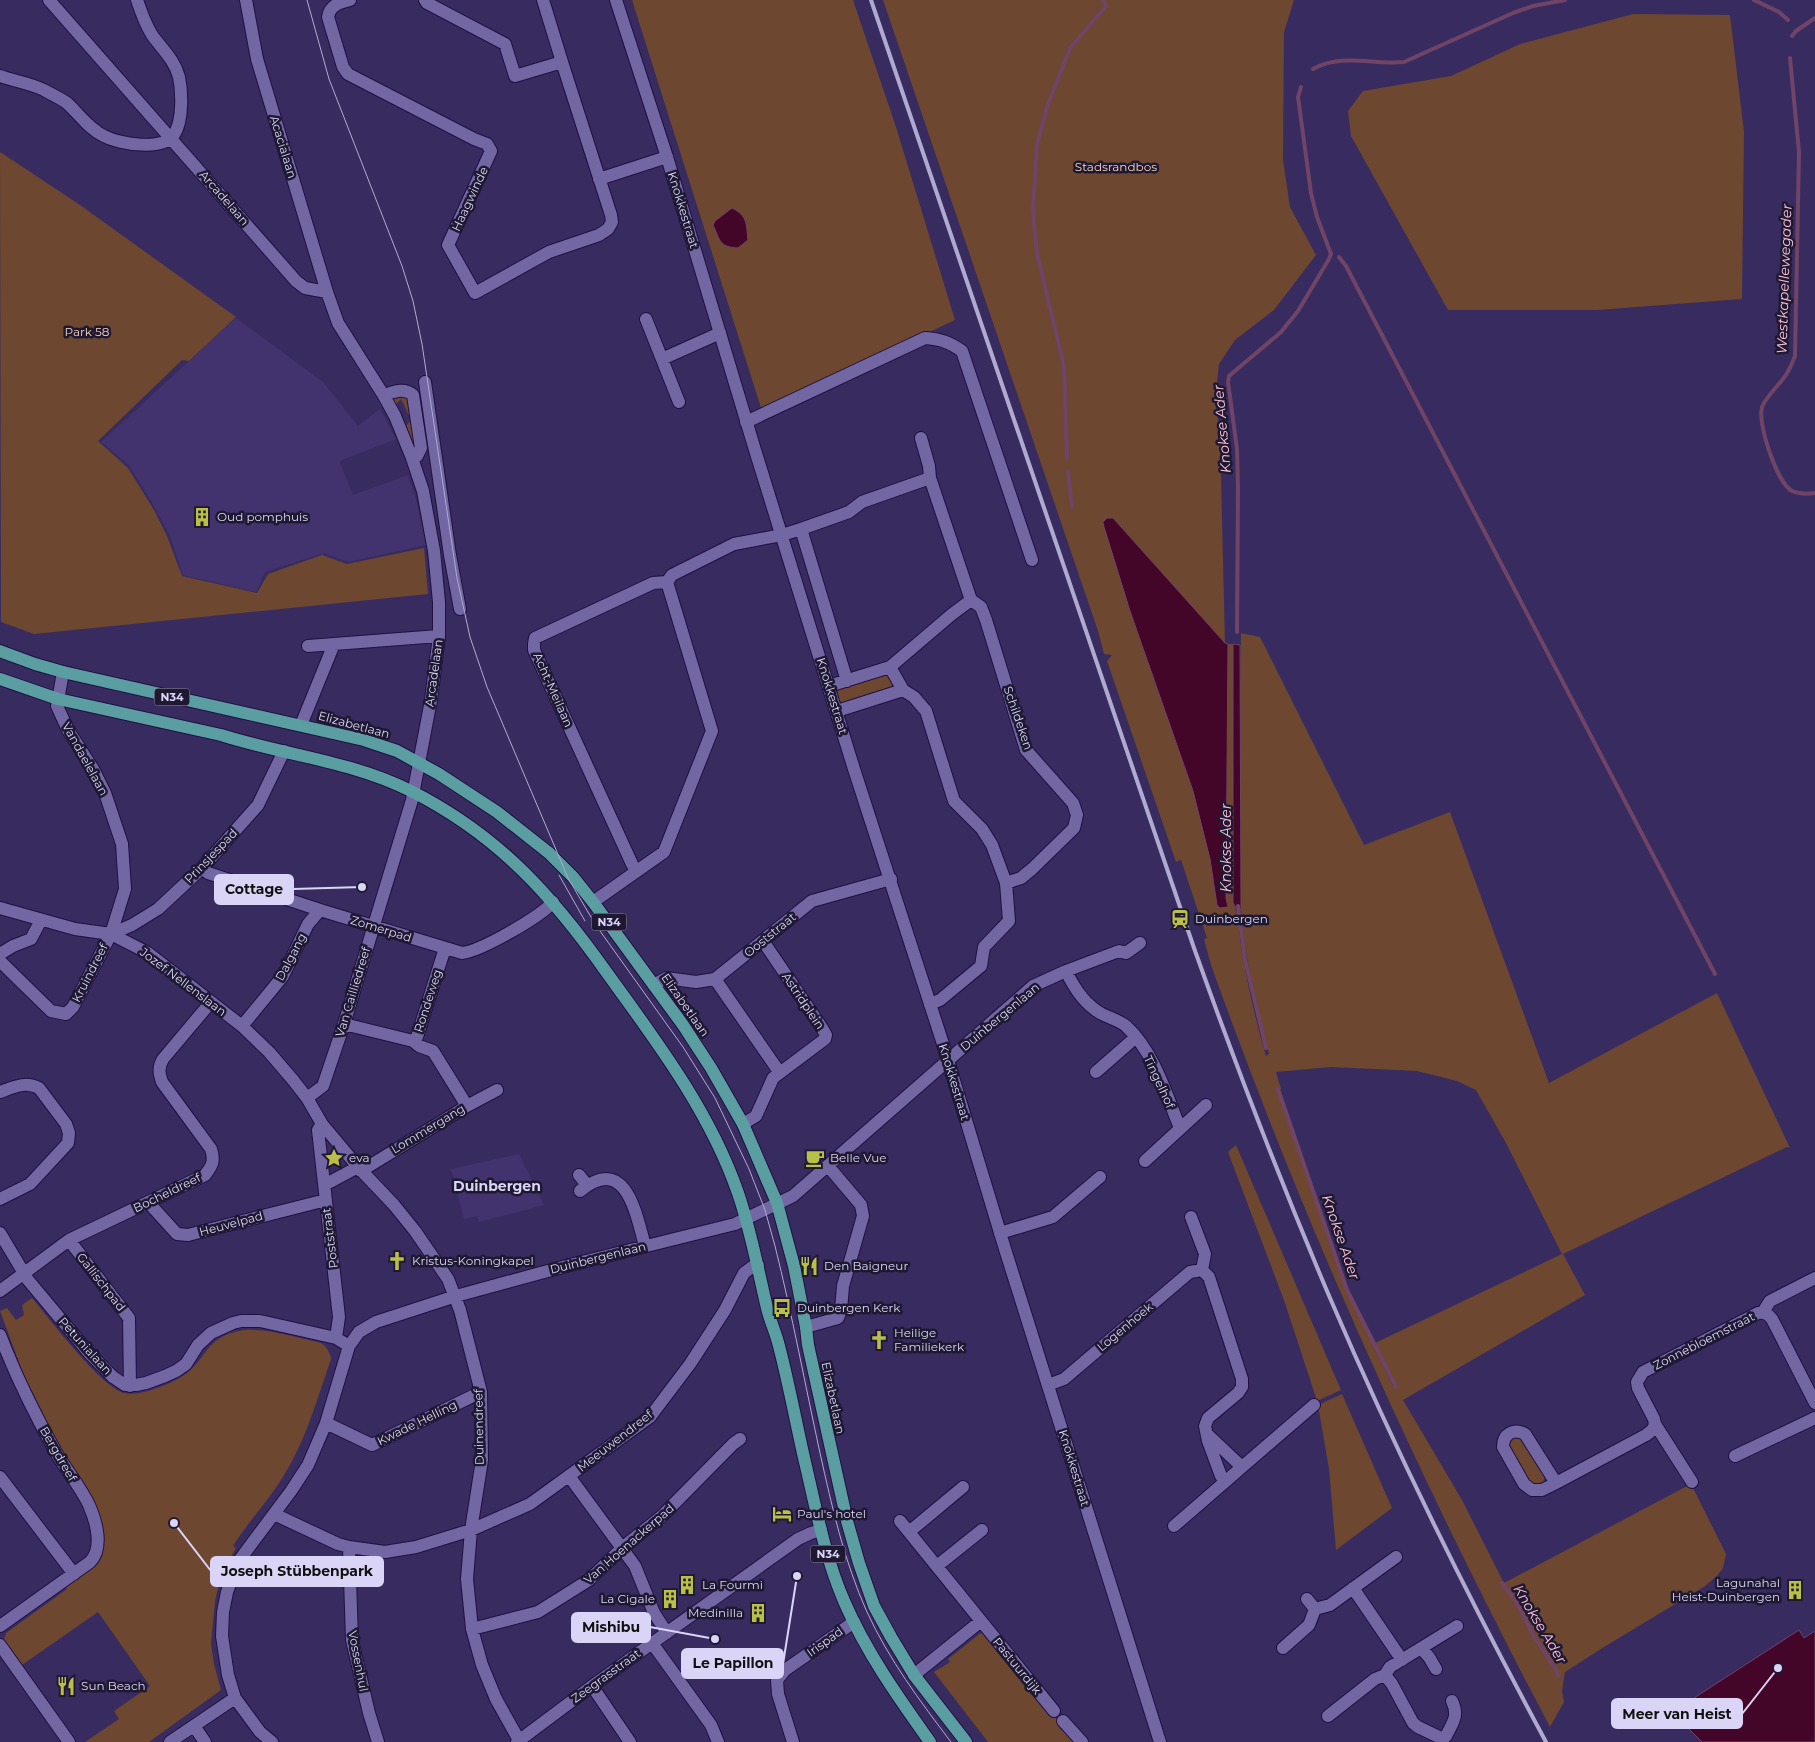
<svg xmlns="http://www.w3.org/2000/svg" width="1815" height="1742" font-family="Montserrat,sans-serif">
  <rect width="100%" height="100%" fill="#382b60"/>
  <!-- built -->
  <path fill="#42336f" d="M236 318 323 382 358 426 380 409 396 439 340 461V463L353 495 408 475 416 499 426 545 348 562 324 553 265 572 256 592 183 575 170 536 155 508 129 465 101 442Z
    M519 1154 544 1205 479 1222 477 1216 464 1219 451 1169Z"/>
  <!-- green -->
  <path fill="#6d4730" fill-rule="evenodd" d="M632 0H853L896 127 955 320 762 411Z
    M883 0H1294L1284 32 1283 160 1290 207 1316 255 1274 310 1235 340 1219 364 1215 400 1220 435 1225 643 1113 518 1103 522 1130 611 1193 791 1210 859 1217 905 1228 907 1226 898 1228 644H1233V903C1240 915 1239 937 1242 952 1248 987 1256 1022 1266 1056L1269 1054C1256 1007 1245 959 1241 910L1239 743 1241 633 1260 637 1364 845 1450 812 1549 1083 1717 993 1790 1148 1787 1147 1563 1254 1585 1295 1403 1400 1462 1500 1504 1583 1691 1484 1726 1554 1723 1568 1717 1576 1705 1586 1604 1647 1565 1672 1562 1691 1564 1702 1550 1727C1420 1481 1305 1228 1211 965L1204 939 1207 938 1181 860 1176 862 1107 661 1112 655 1104 654 1098 631ZM1331 1067 1417 1071 1457 1081 1476 1090 1506 1143 1562 1254 1375 1343 1395 1385 1393 1386 1346 1288 1278 1090 1281 1089 1276 1072Z
    M1633 14 1730 15 1744 132 1742 299 1597 310H1448L1351 136 1348 111 1363 91 1451 76 1520 44Z
    M0 152 80 205 236 317 189 361 182 360 98 441 128 468 154 510 167 536 182 576 257 593 268 574 322 555 347 564 424 548 428 594 34 634 1 622Z
    M396 397 410 398 417 449H414L405 427 411 420 401 399 394 406 393 401Z
    M886 673 890 675 893 688 843 704C838 701 836 693 839 688Z
    M1236 1145 1341 1390 1317 1401 1285 1303 1228 1152Z
    M32 1298C50 1319 100 1386 124 1393 140 1397 174 1383 187 1373 208 1356 206 1338 239 1331 260 1326 298 1338 321 1343 327 1347 330 1352 331 1359 317 1400 306 1440 283 1477 268 1501 248 1522 233 1546L236 1548 221 1575 215 1601 211 1644 214 1664 221 1690 149 1742H85L119 1719 114 1711 150 1686 98 1612 22 1665 4 1640 6 1633 67 1589 64 1585 95 1563 91 1499 55 1438 23 1373 0 1311 7 1308 16 1320 24 1315 22 1305Z
    M1342 1394 1392 1508 1336 1550 1329 1469 1318 1405Z
    M1519 1436 1545 1476 1542 1485H1531C1526 1478 1501 1445 1511 1438 1514 1437 1517 1437 1519 1436Z
    M982 1632 1077 1742H988L934 1672 950 1662 948 1659Z"/>
  <!-- water -->
  <path fill="#430628" stroke="#704466" d="M732 208C748 216 746 224 748 240L738 248C718 247 720 239 713 225L715 221Z
    M1107 518H1113L1225 643 1228 644 1226 898 1228 907 1220 908 1217 905 1210 859 1193 791 1130 611 1104 527 1103 522Z
    M1233 644 1240 645 1241 910 1237 909 1233 903Z
    M1799 1630 1804 1638 1815 1631V1742H1702L1684 1724 1677 1714 1694 1698Z"/>
  <g fill="none" stroke-linecap="round" stroke-linejoin="round">
    <!-- stream -->
    <path stroke="#704466" stroke-width="4" d="M1754 0 1779 12 1788 20
      M1792 36 1796 31 1815 18
      M1790 58 1799 152 1795 356C1792 364 1788 373 1783 379 1776 388 1766 397 1762 407 1757 423 1777 483 1792 491 1799 494 1808 494 1815 493
      M1313 69C1342 53 1373 65 1404 62L1513 13 1533 6 1565 0
      M1339 257 1346 266 1715 974
      M1067 458 1064 366 1038 258 1035 236 1033 208 1037 144 1047 107 1070 48 1106 6 1103 0
      M1068 471 1072 507
      M1237 632 1238 488 1237 449 1228 382 1229 376 1281 332 1298 311 1329 259 1331 254 1317 217 1311 193 1298 97 1301 87
      M1238 906 1245 960 1266 1048
      M1278 1089 1347 1290 1396 1387
      M1502 1583 1517 1603 1533 1635 1557 1671 1558 1676"/>
    <!-- minor casing -->
    <g stroke="#201043" stroke-width="14">
      <path id="minor" d="M49 0 296 281 305 288 327 292
        M246 0 257 59 327 292 338 323 384 396 395 416 412 458 423 491 434 551 439 602V636L431 700 412 800 344 1024 323 1086 307 1098
        M350 0C339 3 330 5 328 17L343 67 348 74 474 139 487 144 491 151 448 245 475 293 549 252 599 235 608 229 612 222 611 215 562 62 515 76 505 44 427 3 425 0
        M543 0 562 62
        M0 76C14 81 30 83 44 90 51 94 60 98 67 103 79 114 89 129 104 136 119 144 165 152 175 133 183 119 182 91 179 77 174 59 162 49 152 35 146 25 141 12 137 0
        M599 179 667 157
        M646 319 679 402
        M662 359 720 333
        M425 382 450 555 460 609
        M384 396C392 391 405 388 413 395L421 448 417 456 412 458
        M746 422 925 338C940 339 949 342 962 351L1032 560
        M801 529 847 681
        M308 646 334 644
        M890 667 903 690
        M829 686 890 667 951 615 971 600 930 478 929 466 921 438
        M837 711 903 690 914 697 926 711 954 801 982 829 992 845 1006 883
        M301 725 334 644 439 636
        M202 868 208 873 320 910 462 953C481 951 540 917 553 902
        M636 871 632 864 534 650V644L535 638 653 583 667 582 672 575 734 544 782 535 801 529 849 512 862 502 930 478
        M593 902 664 852 712 731 667 582
        M0 908 75 929 111 934 148 953 242 1026 269 1052 293 1080 307 1098 322 1124 358 1167 394 1205 415 1231 448 1279 460 1310 481 1392 482 1460 471 1530 467 1579 472 1629 482 1665 496 1699 520 1742
        M111 934 132 925 158 909 202 868 258 805 284 751
        M0 954 13 946 31 939 41 920
        M0 961 51 1011 66 1014 73 1007 111 934 125 889 122 844 105 793 93 769 68 730 57 706 63 672
        M1066 971C1074 988 1085 1005 1102 1014 1110 1018 1120 1021 1126 1026 1154 1052 1166 1094 1180 1128
        M715 979 780 1073
        M654 985 666 978 696 982 715 979 812 901 891 879
        M930 1004 940 1000 981 966 984 947 1009 921 1006 883 1021 878 1032 869 1074 828 1077 815 1073 803 1026 750 986 620 981 607 971 600
        M344 1024 413 1041 417 1037 445 948
        M242 1026 283 976 308 924 320 910
        M413 1041 419 1046 433 1051 467 1106
        M1096 1072 1136 1037
        M0 1092C14 1087 25 1081 39 1088L66 1124 69 1133 68 1143 30 1184 0 1199
        M322 1124 318 1130 339 1317 336 1338
        M743 1124 756 1116 773 1078 825 1039 826 1035 822 1028 763 941
        M1145 1161 1206 1105
        M361 1171 467 1106 497 1090
        M579 1175 587 1185
        M324 1183 330 1182 358 1167
        M580 1191C626 1153 636 1214 645 1246
        M148 1202 177 1234 188 1235 326 1200
        M1191 1217 1205 1254 1202 1270
        M0 1233 28 1280 89 1353 113 1377 125 1385H136L146 1383 165 1376 176 1371 186 1364 198 1345 211 1333 233 1323 241 1321H260L336 1338 349 1346
        M1000 1233 1053 1217 1100 1177
        M69 1240 129 1318 130 1386
        M0 1291 69 1240 205 1175C212 1166 215 1161 211 1149L162 1082C159 1073 158 1067 163 1059L211 1002
        M1763 1312 1770 1301 1815 1278
        M806 1327 838 1318 841 1310 843 1286 863 1216 861 1205 828 1166
        M0 1335C16 1377 36 1417 58 1456 68 1472 81 1488 89 1505 96 1521 104 1548 90 1562L0 1626
        M1048 1385 1064 1379 1190 1272 1202 1270 1209 1277 1242 1379V1387L1238 1393 1208 1418 1205 1426 1208 1441 1221 1476 1226 1481 1242 1467 1207 1434
        M326 1423 372 1445 481 1392
        M1655 1424 1692 1482
        M1735 1456 1815 1418
        M1242 1467 1314 1405
        M569 1476 635 1566 654 1613 667 1633
        M0 1477 74 1574
        M1556 1483 1525 1434C1513 1428 1503 1434 1503 1447L1524 1484 1532 1490H1542L1556 1483 1646 1435C1653 1430 1656 1427 1654 1419L1638 1388 1637 1382 1643 1372 1758 1313C1765 1312 1768 1314 1772 1319L1815 1403
        M274 1514 338 1544 349 1547 385 1552 416 1547 471 1530 530 1504 650 1417 690 1364 725 1310 744 1273 752 1267 758 1265
        M900 1521 1054 1711
        M1174 1526 1226 1481
        M909 1532 963 1487
        M349 1547 352 1640 369 1713 378 1742
        M937 1566 982 1530
        M1353 1588 1402 1660
        M1307 1599 1315 1609
        M472 1629 538 1612 589 1580 622 1548 662 1516 733 1444 740 1439
        M652 1643 711 1725 718 1742
        M0 1645 69 1742
        M1283 1648 1309 1625 1315 1609 1330 1605 1396 1557
        M1421 1648 1429 1657 1436 1669
        M914 1675 981 1621
        M1385 1675 1392 1684 1413 1723 1418 1727 1441 1738
        M592 1686 630 1742
        M1328 1716 1375 1679 1385 1675 1390 1667 1457 1626
        M1063 1721 1082 1742
        M194 1726 205 1742
        M170 1742 235 1698
        M272 1742 260 1732 235 1698 228 1675 222 1636 223 1612 227 1592 238 1562 291 1491 308 1465 326 1423 349 1346 359 1332 376 1322 456 1296 570 1265 735 1224 793 1196 1033 986 1066 971 1119 951 1126 953 1140 943
        M517 1742 592 1686 798 1539 811 1533 821 1530
        M793 1742 778 1694 777 1680 785 1670 854 1622
        M1443 1742 1441 1738 1446 1736C1453 1722 1459 1716 1452 1701"/>
    </g>
    <!-- tertiary casing -->
    <g stroke="#201043" stroke-width="14">
      <path id="tertiary" d="M616 0 667 157 755 450 854 769 943 1044 1005 1249 1160 1742"/>
    </g>
    <!-- primary casing -->
    <g stroke="#201043" stroke-width="14">
      <path id="primary" d="M0 651 35 664 63 672 364 740 397 751 439 774 497 812 549 853 573 877 593 902 683 1025 711 1068 743 1124 777 1203 794 1266 806 1327 808 1345 847 1521 859 1563 874 1606 891 1637 914 1675 966 1742
        M0 679 58 699 221 735C284 755 351 761 411 791 498 835 552 895 607 973 657 1042 710 1112 738 1193 751 1231 758 1270 767 1308 770 1321 776 1333 779 1346 789 1384 796 1423 805 1462 816 1509 825 1557 844 1601 866 1652 898 1697 930 1742"/>
    </g>
    <!-- minor -->
    <use href="#minor" stroke="#7267a2" stroke-width="12"/>
    <!-- tertiary -->
    <use href="#tertiary" stroke="#7267a2" stroke-width="12"/>
    <!-- primary -->
    <use href="#primary" stroke="#5b9ea2" stroke-width="12"/>
    <!-- tram -->
    <path stroke="#b1aad0" stroke-width="1" d="M307 0 329 79 402 266 413 301 422 344 457 578 470 637 487 687 568 878 595 924 683 1047 715 1098 749 1169 765 1210 775 1246C792 1314 805 1384 820 1453 832 1507 844 1561 867 1612 889 1660 920 1701 951 1742
      M559 875 585 921"/>
    <!-- rail -->
    <path stroke="#b1aad0" stroke-width="4" d="M871 0 1194 948C1236 1066 1281 1183 1330 1298 1395 1450 1468 1597 1546 1742"/>
  </g>
  <!-- icons -->
  <defs>
    <g id="building-bare" transform="scale(1.5)"><path d="M-4-6H4V6H1V3H-1V6H-4ZM-2.5-4.3h1.7v1.8h-1.7ZM.8-4.3h1.7v1.8H.8ZM-2.5-1h1.7V.8h-1.7ZM.8-1h1.7V.8H.8Z" fill="#bac045" stroke="#1e1931" stroke-width="2.5" paint-order="stroke"/></g>
    <g id="station-bare" transform="scale(1.5)"><path d="M-3-6H3Q5-6 5-4V2Q5 4 3 4L4.5 6H3L1.5 4h-3L-3 6H-4.5L-3 4Q-5 4-5 2V-4Q-5-6-3-6ZM-3.5-4v3h7v-3ZM-3.5 1v1.5H-2V1ZM2 1v1.5H3.5V1Z" fill="#bac045" stroke="#1e1931" stroke-width="2.5" paint-order="stroke"/></g>
    <g id="sight-bare" transform="scale(1.5)"><path d="M0-6L1.8-2.2L6-1.7L2.9 1.2L3.7 5.4L0 3.3L-3.7 5.4L-2.9 1.2L-6-1.7L-1.8-2.2Z" fill="#bac045" stroke="#1e1931" stroke-width="2.5" paint-order="stroke"/></g>
    <g id="cafe-bare" transform="scale(1.5)"><path d="M-5.5-4.5H6V0H3Q3 3.5 0 3.5H-2.5Q-5.5 3.5-5.5 0ZM3-3.2v2h1.7v-2ZM-6 4.5H4V6H-6Z" fill="#bac045" stroke="#1e1931" stroke-width="2.5" paint-order="stroke"/></g>
    <g id="church-bare" transform="scale(1.5)"><path d="M-1.2-6h2.4v3.5h3.3v2.4h-3.3V6h-2.4V-.1h-3.3v-2.4h3.3Z" fill="#bac045" stroke="#1e1931" stroke-width="2.5" paint-order="stroke"/></g>
    <g id="restaurant-bare" transform="scale(1.5)"><path d="M-5-6h1v4h1v-4h1v4h1v-4h1v5L-1.5 .5V6h-2V.5L-5-1ZM5-6V6H3V1.5H1.5Q1.5-4 5-6Z" fill="#bac045" stroke="#1e1931" stroke-width="2.5" paint-order="stroke"/></g>
    <g id="bus-bare" transform="scale(1.5)"><path d="M-5-6H5V4H4V6H2V4H-2V6H-4V4H-5ZM-3.5-4V0h7V-4ZM-3.5 1.2v1.5H-2V1.2ZM2 1.2v1.5H3.5V1.2Z" fill="#bac045" stroke="#1e1931" stroke-width="2.5" paint-order="stroke"/></g>
    <g id="hotel-bare" transform="scale(1.5)"><path d="M-6-4.5h1.5V1H6V5H4.5V3h-9V5H-6ZM-4 0a1.8 1.8 0 1 1 3.6 0ZM.5 0V-2.5h3Q6-2.5 6 0Z" fill="#bac045" stroke="#1e1931" stroke-width="2.5" paint-order="stroke"/></g>
  </defs>
  <g fill-rule="evenodd">
    <use href="#building-bare" x="202" y="517"/>
    <use href="#station-bare" x="1180" y="919"/>
    <use href="#sight-bare" x="334" y="1158"/>
    <use href="#cafe-bare" x="815" y="1158"/>
    <use href="#church-bare" x="397" y="1261"/>
    <use href="#restaurant-bare" x="809" y="1266"/>
    <use href="#bus-bare" x="782" y="1308"/>
    <use href="#church-bare" x="879" y="1340"/>
    <use href="#hotel-bare" x="782" y="1514"/>
    <use href="#building-bare" x="687" y="1585"/>
    <use href="#building-bare" x="1795" y="1590"/>
    <use href="#building-bare" x="670" y="1599"/>
    <use href="#building-bare" x="758" y="1613"/>
    <use href="#restaurant-bare" x="66" y="1686"/>
  </g>
  <g text-anchor="middle" stroke-width="5" stroke-linejoin="round" paint-order="stroke">
    <!-- shield labels -->
    <g fill="#1e1931" stroke="#a29dbb" stroke-width="1">
      <rect x="154.5" y="688.5" width="35" height="17" rx="4"/>
      <rect x="591.5" y="913.5" width="35" height="17" rx="4"/>
      <rect x="810.5" y="1545.5" width="35" height="17" rx="4"/>
    </g>
    <g font-size="11" font-weight="bold" fill="#dad5f6">
      <text x="172" y="701">N34</text>
      <text x="609" y="926">N34</text>
      <text x="828" y="1558">N34</text>
    </g>
    <!-- street labels -->
    <g font-size="12" fill="#dad5f6" stroke="#1e1931">
      <text transform="translate(283 147) rotate(73)" y="4">Acacialaan</text>
      <text transform="translate(224 198) rotate(49)" y="4">Arcadelaan</text>
      <text transform="translate(470 199) rotate(-65)" y="4">Haagwinde</text>
      <text transform="translate(683 210) rotate(73)" y="4">Knokkestraat</text>
      <text transform="translate(434 673) rotate(-82)" y="4">Arcadelaan</text>
      <text transform="translate(553 690) rotate(66)" y="4">Acht-Meilaan</text>
      <text transform="translate(832 696) rotate(73)" y="4">Knokkestraat</text>
      <text transform="translate(1018 718) rotate(71)" y="4">Schildeken</text>
      <text transform="translate(354 725) rotate(15)" y="4">Elizabetlaan</text>
      <text transform="translate(85 759) rotate(61)" y="4">Vandaelelaan</text>
      <text transform="translate(211 856) rotate(-46)" y="4">Prinsjespad</text>
      <text transform="translate(381 929) rotate(17)" y="4">Zomerpad</text>
      <text transform="translate(770 935) rotate(-39)" y="4">Ooststraat</text>
      <text transform="translate(291 957) rotate(-62)" y="4">Dalgang</text>
      <text transform="translate(90 973) rotate(-63)" y="4">Kruindreef</text>
      <text transform="translate(183 982) rotate(37)" y="4">Jozef Nellenslaan</text>
      <text transform="translate(353 992) rotate(-73)" y="4">Van Cailliedreef</text>
      <text transform="translate(428 1001) rotate(-72)" y="4">Rondeweg</text>
      <text transform="translate(803 1001) rotate(56)" y="4">Astridplein</text>
      <text transform="translate(685 1005) rotate(55)" y="4">Elizabetlaan</text>
      <text transform="translate(1000 1017) rotate(-40)" y="4">Duinbergenlaan</text>
      <text transform="translate(954 1082) rotate(73)" y="4">Knokkestraat</text>
      <text transform="translate(1159 1082) rotate(65)" y="4">Tingelhof</text>
      <text transform="translate(428 1129) rotate(-31)" y="4">Lommergang</text>
      <text transform="translate(167 1193) rotate(-26)" y="4">Bocheldreef</text>
      <text transform="translate(231 1224) rotate(-15)" y="4">Heuvelpad</text>
      <text transform="translate(330 1238) rotate(-97)" y="4">Poststraat</text>
      <text transform="translate(598 1258) rotate(-14)" y="4">Duinbergenlaan</text>
      <text transform="translate(101 1282) rotate(52)" y="4">Gallischpad</text>
      <text transform="translate(1125 1327) rotate(-40)" y="4">Logenhoek</text>
      <text transform="translate(1704 1341) rotate(-27)" y="4">Zonnebloemstraat</text>
      <text transform="translate(85 1346) rotate(48)" y="4">Petunialaan</text>
      <text transform="translate(833 1398) rotate(78)" y="4">Elizabetlaan</text>
      <text transform="translate(417 1423) rotate(-26)" y="4">Kwade Helling</text>
      <text transform="translate(479 1427) rotate(-91)" y="4">Duinendreef</text>
      <text transform="translate(615 1441) rotate(-38)" y="4">Meeuwendreef</text>
      <text transform="translate(58 1454) rotate(60)" y="4">Bergdreef</text>
      <text transform="translate(1074 1468) rotate(73)" y="4">Knokkestraat</text>
      <text transform="translate(629 1544) rotate(-41)" y="4">Van Hoenackerpad</text>
      <text transform="translate(825 1642) rotate(-36)" y="4">Irispad</text>
      <text transform="translate(358 1661) rotate(79)" y="4">Vossenhul</text>
      <text transform="translate(1017 1666) rotate(51)" y="4">Pastuurdijk</text>
      <text transform="translate(606 1676) rotate(-36)" y="4">Zeegrasstraat</text>
    </g>
    <!-- park labels -->
    <g font-size="12" fill="#f8d3bd" stroke="#1e1931">
      <text x="1116" y="171">Stadsrandbos</text>
      <text x="87" y="336">Park 58</text>
    </g>
    <!-- poi labels -->
    <g font-size="12" fill="#dad5f6" stroke="#1e1931" text-anchor="start">
      <text x="217" y="521">Oud pomphuis</text>
      <text x="1195" y="923">Duinbergen</text>
      <text x="349" y="1162">eva</text>
      <text x="830" y="1162">Belle Vue</text>
      <text x="412" y="1265">Kristus-Koningkapel</text>
      <text x="824" y="1270">Den Baigneur</text>
      <text x="797" y="1312">Duinbergen Kerk</text>
      <text x="894" y="1337">Heilige<tspan x="894" dy="14">Familiekerk</tspan></text>
      <text x="797" y="1518">Paul's hotel</text>
      <text x="1780" y="1587" text-anchor="end">Lagunahal<tspan x="1780" dy="14">Heist-Duinbergen</tspan></text>
      <text x="702" y="1589">La Fourmi</text>
      <text x="655" y="1603" text-anchor="end">La Cigale</text>
      <text x="743" y="1617" text-anchor="end">Medinilla</text>
      <text x="81" y="1690">Sun Beach</text>
    </g>
    <!-- water labels -->
    <g font-size="14" font-style="italic" fill="#fdc1da" stroke="#1e1931">
      <text transform="translate(1784 279) rotate(-88)" y="5">Westkapellewegader</text>
      <text transform="translate(1222 429) rotate(-95)" y="5">Knokse Ader</text>
      <text transform="translate(1226 848) rotate(-90)" y="5">Knokse Ader</text>
      <text transform="translate(1341 1237) rotate(71)" y="5">Knokse Ader</text>
      <text transform="translate(1540 1624) rotate(59)" y="5">Knokse Ader</text>
    </g>
    <!-- neighbourhood labels -->
    <g font-size="14" font-weight="bold" fill="#dad5f6" stroke="#1e1931">
      <text x="497" y="1191">Duinbergen</text>
    </g>
  </g>
  <!-- callouts -->
  <path fill="none" stroke="#dad5f6" stroke-width="2" d="M362 887L293 889M174 1523L211 1571M715 1639L650 1627M797 1576L783 1664M1778 1668L1742 1714"/>
  <g fill="#dad5f6" stroke="#1e1931" stroke-width="2">
    <circle cx="362" cy="887" r="5"/>
    <circle cx="174" cy="1523" r="5"/>
    <circle cx="715" cy="1639" r="5"/>
    <circle cx="797" cy="1576" r="5"/>
    <circle cx="1778" cy="1668" r="5"/>
  </g>
  <g fill="#dad5f6" stroke="#dad5f6" stroke-width="2">
    <rect x="215" y="875" width="78" height="29" rx="5"/>
    <rect x="211" y="1557" width="172" height="29" rx="5"/>
    <rect x="572" y="1613" width="78" height="29" rx="5"/>
    <rect x="682" y="1649" width="101" height="29" rx="5"/>
    <rect x="1612" y="1699" width="130" height="29" rx="5"/>
  </g>
  <g font-size="14" text-anchor="middle" font-weight="bold" fill="#111">
    <text x="254" y="894">Cottage</text>
    <text x="297" y="1576">Joseph Stübbenpark</text>
    <text x="611" y="1632">Mishibu</text>
    <text x="733" y="1668">Le Papillon</text>
    <text x="1677" y="1719">Meer van Heist</text>
  </g>
</svg>
